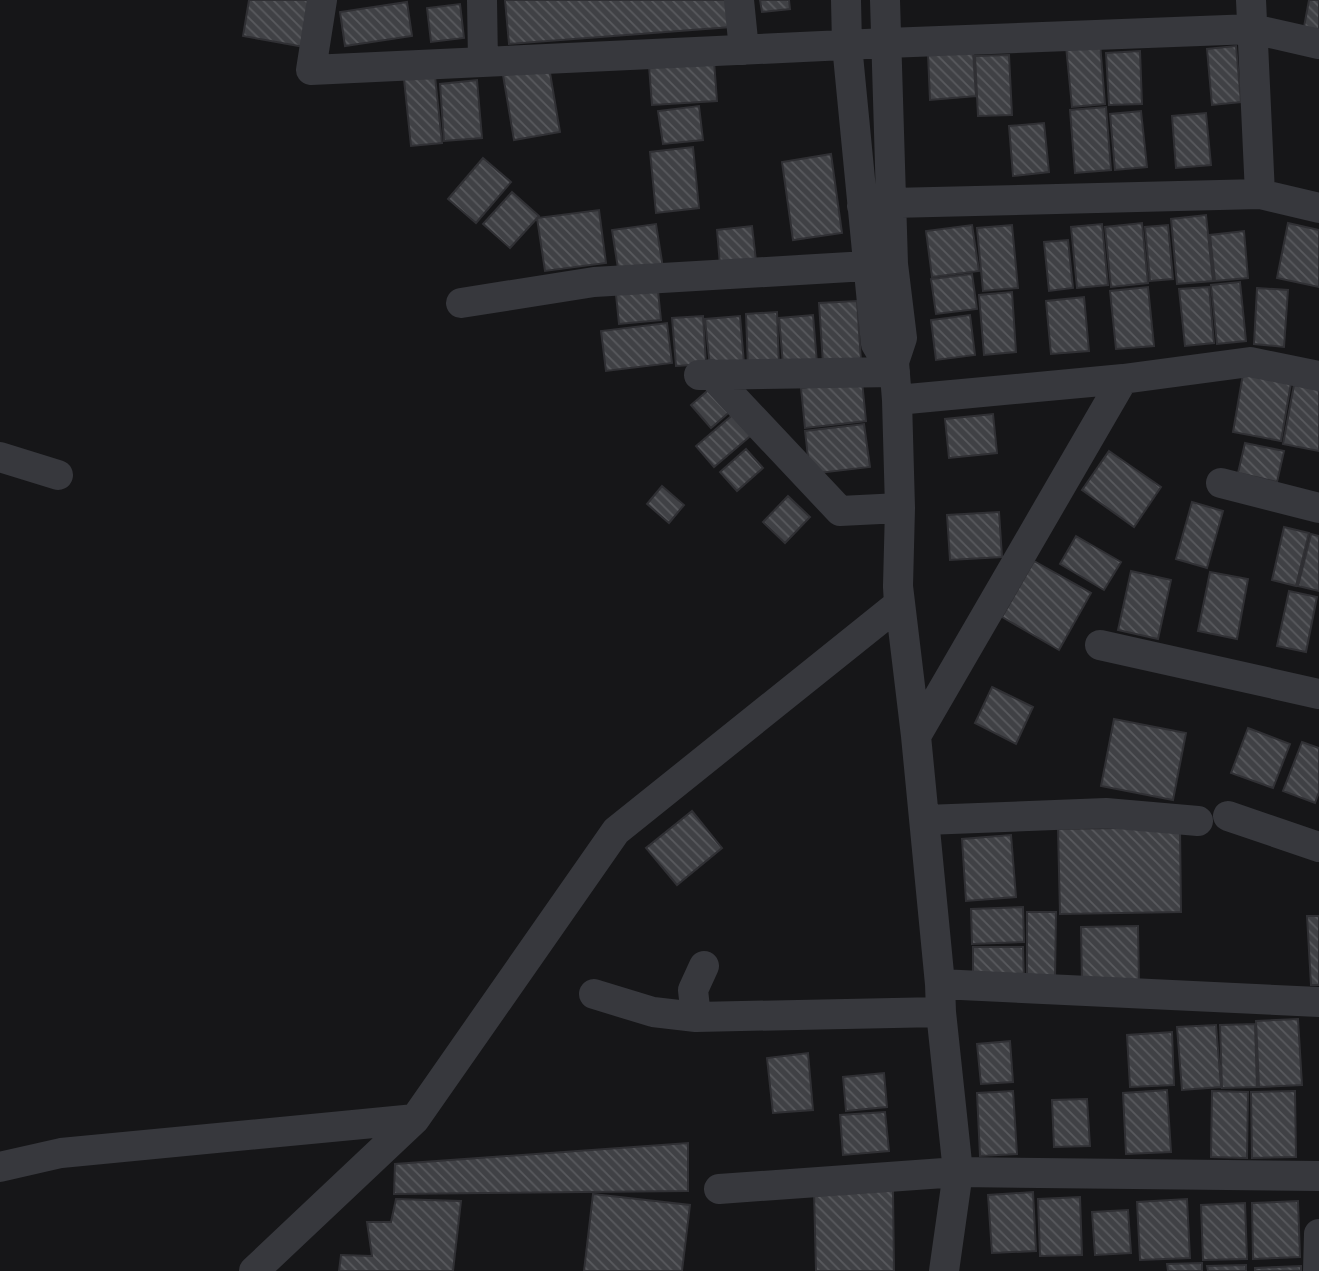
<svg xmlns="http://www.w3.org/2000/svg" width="1319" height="1271" font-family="Cabin,sans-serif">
  <defs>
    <pattern id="building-back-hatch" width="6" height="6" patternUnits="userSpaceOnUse" patternTransform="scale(1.75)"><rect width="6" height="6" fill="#404145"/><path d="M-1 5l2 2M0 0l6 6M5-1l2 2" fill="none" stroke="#595a5e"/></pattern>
  </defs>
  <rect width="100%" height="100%" fill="#161618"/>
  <!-- building -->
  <path fill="url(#building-back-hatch)" stroke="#303034" stroke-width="2" d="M249 0H315L310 48 243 36Z
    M505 0H729L731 27 509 44Z
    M760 0H789L790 9 762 12Z
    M1309 0H1319V30L1304 27Z
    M407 2 412 36 345 46 340 12Z
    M460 4 464 38 431 42 427 8Z
    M1100 43 1105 104 1072 107 1066 46Z
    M1236 46 1241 102 1212 105 1207 49Z
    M973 51 976 96 930 100 928 54Z
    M1140 51 1142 104 1109 105 1106 53Z
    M1009 55 1012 115 978 116 975 56Z
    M714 61 717 101 652 105 649 66Z
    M549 67 560 132 514 140 503 75Z
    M435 76 442 143 411 146 404 79Z
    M477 80 482 138 444 141 440 84Z
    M699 106 703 140 663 144 658 111Z
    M1106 107 1111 170 1075 173 1070 110Z
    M1141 111 1147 167 1115 170 1110 114Z
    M1206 113 1211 165 1176 168 1172 116Z
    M1044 123 1049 172 1013 176 1009 126Z
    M693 147 699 208 656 213 650 152Z
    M831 154 842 233 793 240 782 162Z
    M483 158 511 182 476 223 448 199Z
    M512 192 539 216 510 248 483 224Z
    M599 210 606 263 545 271 537 218Z
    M1206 215 1213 281 1177 284 1171 219Z
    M1142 223 1148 283 1111 287 1105 227Z
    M1288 223 1319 230V287L1277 278Z
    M656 224 663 268 619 275 612 230Z
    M1102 224 1108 285 1077 288 1071 227Z
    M972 225 979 271 932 277 926 231Z
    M1012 225 1018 288 983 291 977 228Z
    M1168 225 1173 279 1150 281 1145 227Z
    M752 226 756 261 720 265 717 230Z
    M1244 231 1248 278 1215 281 1210 235Z
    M1068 240 1073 288 1049 291 1044 242Z
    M972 274 977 309 936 314 931 279Z
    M657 281 661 320 619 324 615 285Z
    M1240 282 1246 341 1217 344 1211 285Z
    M1148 287 1154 346 1116 349 1110 291Z
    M1209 287 1214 343 1185 346 1179 289Z
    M1257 288 1288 290 1284 347 1254 344Z
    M1012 292 1016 352 984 355 979 295Z
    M1084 297 1089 351 1051 354 1046 301Z
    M857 301 861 361 823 364 819 303Z
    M777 312 779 367 748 368 746 314Z
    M813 315 817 363 783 365 779 318Z
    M970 315 975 355 936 360 931 320Z
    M703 316 706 364 676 366 672 318Z
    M740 316 744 363 710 367 705 319Z
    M667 323 672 363 606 371 601 331Z
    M1243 374 1291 383 1281 441 1233 432Z
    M862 381 866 421 805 428 801 388Z
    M1294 385 1319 389V451L1283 444Z
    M713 386 733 409 711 428 691 405Z
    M736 412 754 433 714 467 696 446Z
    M993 414 997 453 949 458 945 419Z
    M864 424 870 467 810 474 805 431Z
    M1245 443 1284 451 1277 482 1238 473Z
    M746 449 763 468 737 491 720 472Z
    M1109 451 1161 487 1134 527 1082 490Z
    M662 486 684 505 669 523 647 504Z
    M788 496 810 517 785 543 763 522Z
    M1192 502 1223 511 1207 568 1176 559Z
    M999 512 1002 557 950 560 947 515Z
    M1284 527 1309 533 1296 586 1272 580Z
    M1311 534 1319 536V591L1298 586Z
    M1076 536 1121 562 1104 590 1060 564Z
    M1034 561 1091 593 1059 650 1002 617Z
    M1131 571 1171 580 1158 639 1118 630Z
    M1210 572 1248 579 1237 639 1198 631Z
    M1289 591 1317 597 1306 652 1277 646Z
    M992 687 1033 707 1016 744 975 723Z
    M1114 719 1186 733 1173 800 1101 786Z
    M1248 728 1290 744 1273 788 1231 773Z
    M1302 742 1319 748V792L1315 803 1283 791Z
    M692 811 722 848 677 885 646 848Z
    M1180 827 1181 912 1060 914 1058 829Z
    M1011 835 1016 897 966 901 962 839Z
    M1023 907 1024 942 972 944 971 909Z
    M1027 912H1056L1055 979H1027Z
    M1307 916H1319V985H1311Z
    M1138 926 1139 985H1082L1081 927Z
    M973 947H1023L1024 982H973Z
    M1298 1019 1302 1085 1259 1087 1256 1021Z
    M1255 1024 1257 1087 1222 1088 1220 1025Z
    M1216 1025 1221 1087 1182 1090 1177 1027Z
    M1172 1032 1174 1085 1130 1087 1127 1035Z
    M1010 1041 1013 1082 981 1084 977 1044Z
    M808 1053 813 1110 773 1113 767 1058Z
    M884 1073 887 1107 846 1111 843 1077Z
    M1167 1090 1171 1152 1126 1154 1123 1093Z
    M1013 1091 1017 1154 980 1156 977 1093Z
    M1212 1091 1248 1092 1247 1158 1211 1157Z
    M1295 1091 1296 1157 1252 1158 1251 1092Z
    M1087 1099 1090 1146 1054 1147 1052 1100Z
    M885 1112 889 1151 843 1155 840 1115Z
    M688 1143V1191L394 1194 395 1164Z
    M893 1190 894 1271H816L814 1191Z
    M1033 1192 1036 1251 992 1253 988 1195Z
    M593 1194 690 1205 682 1271H584Z
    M1080 1197 1082 1255 1040 1256 1038 1199Z
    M396 1199 461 1201 453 1271H339L341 1255 372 1256 367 1222H391Z
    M1187 1199 1190 1258 1140 1260 1137 1202Z
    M1298 1201 1300 1257 1253 1259 1252 1203Z
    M1245 1203 1247 1259 1203 1260 1201 1205Z
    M1128 1210 1131 1253 1095 1255 1092 1212Z
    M1202 1263V1271H1168L1167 1264Z
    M1246 1265V1271H1208L1207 1266Z
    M1301 1266V1271H1255V1268Z"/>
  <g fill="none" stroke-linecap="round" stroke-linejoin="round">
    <!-- minor -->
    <path stroke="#37383d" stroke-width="30" d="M322 0 311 70 887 43 1253 29 1319 44
      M482 0 483 62
      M739 0 744 50
      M846 0 847 45 876 344 886 361 894 362
      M885 0 893 264 902 338 894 362 897 400 900 508 898 586 916 736 940 984 941 1012 958 1172 944 1271
      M1251 0 1260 194
      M862 206 891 203 1260 194 1319 208
      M461 303 594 282 867 266
      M711 374 840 511 900 508
      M699 375 895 372
      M897 400 1123 379 1250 362 1319 376
      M0 457 58 475
      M1221 483 1319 508
      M1100 645 1319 694
      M916 736 1123 379
      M1228 816 1319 847
      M925 820 1106 813 1198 821
      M940 984 1319 1002
      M594 994 653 1012 696 1017 941 1012
      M696 1017 693 990 704 966
      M0 1167 61 1153 415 1119
      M719 1189 958 1172 1319 1176
      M254 1271 415 1119 616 831 899 604 898 587
      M1318 1271 1319 1234"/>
  </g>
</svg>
